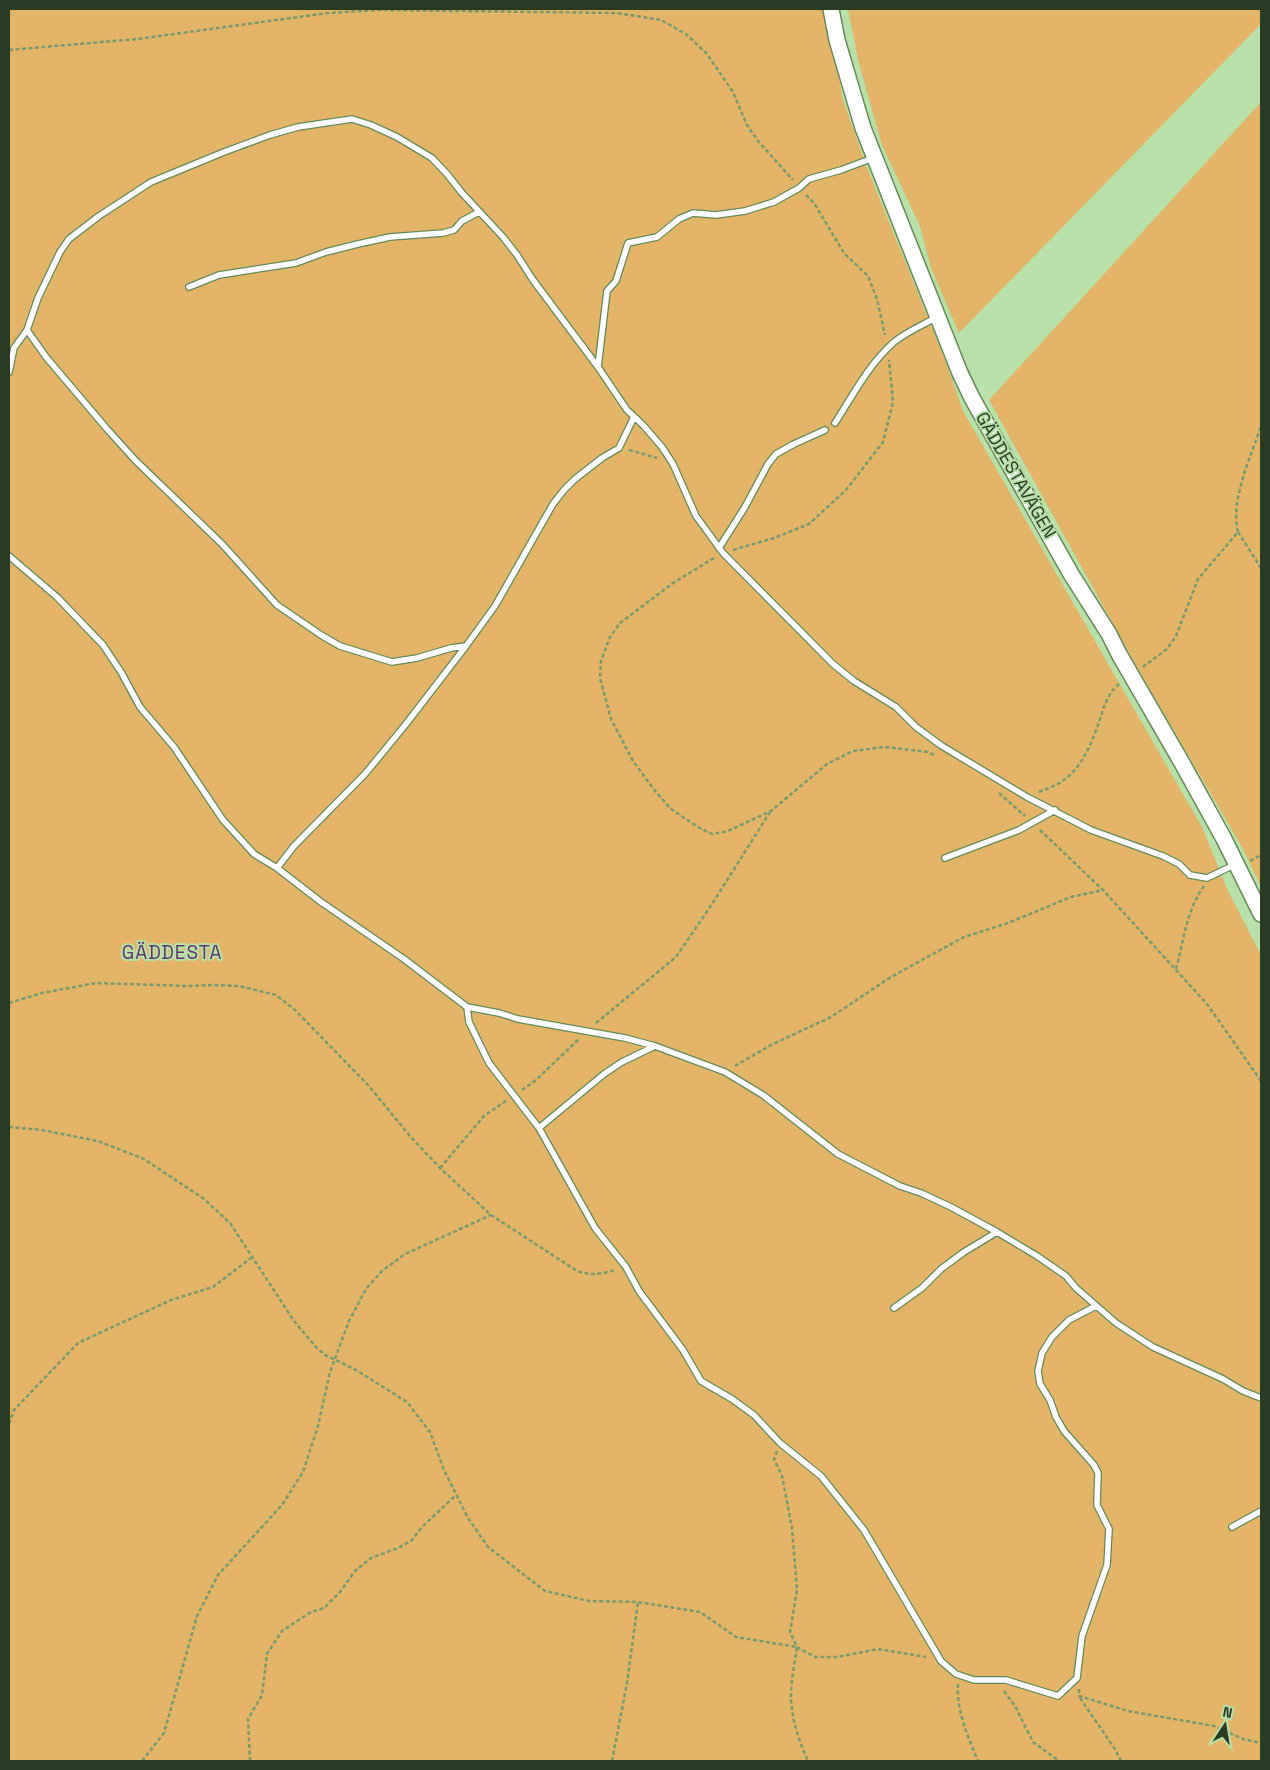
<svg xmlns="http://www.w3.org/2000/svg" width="1270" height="1770" font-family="'Space Grotesk',sans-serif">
  <rect width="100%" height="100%" fill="#b7e1a8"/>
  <!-- green -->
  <path fill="#e4b468" d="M9 9H827L843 100 868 170 947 365 963 411 1203 829 1227 889 1261 955V1761H9Z
    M848 9H1261V24L959 333 931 268 920 226 882 145 858 60Z
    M1261 102V887L1243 849 1138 669 989 400Z"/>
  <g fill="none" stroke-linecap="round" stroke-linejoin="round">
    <!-- service casing -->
    <g stroke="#638955" stroke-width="8">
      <path id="service" d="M189 287 219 275 296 263 326 252 358 244 390 237 443 233 454 230 462 221 479 212
        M27 330 46 357 107 429 136 461 222 544 277 605 321 635 340 646 392 662 417 658 451 648 466 646
        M598 367 607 291 616 281 628 243 657 237 679 219 693 213 716 215 745 211 774 202 799 188 809 179 841 170 873 158
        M9 372 14 348 27 330 38 298 60 252 69 239 99 216 151 182 224 152 270 135 298 127 352 119 371 125 397 137 432 158 447 174 462 193 503 237 517 255 533 280 598 367 627 410 643 425 662 447 673 464 696 516 723 553 833 664 854 681 896 707 916 727 942 746 1027 797 1091 830 1163 856 1179 864 1190 875 1207 878 1234 865
        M835 423C853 395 869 364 894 342 906 332 923 325 937 317
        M719 548 745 507 768 464 776 454 794 444 825 430
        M9 556 57 597 103 645 121 672 140 707 174 747 223 820 254 854 277 868 321 902 404 959 467 1007 499 1013 518 1019 625 1038 655 1046 725 1072 763 1095 838 1154 900 1186 921 1193 951 1207 997 1232 1037 1256 1066 1276 1076 1288 1116 1323 1153 1347 1223 1379 1243 1391 1261 1398
        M945 858 1019 830 1055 810
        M277 868 294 846 365 774 406 724 466 646 495 606 553 504 564 490 575 479 602 458 619 448 634 417
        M467 1007 469 1022 489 1063 539 1128 595 1228 626 1267 639 1291 683 1350 701 1381 732 1399 754 1415 780 1443 821 1476 864 1530 941 1661 956 1674 974 1680H1006L1058 1696 1077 1678 1082 1636 1107 1565 1109 1529 1097 1505 1098 1473 1094 1465 1064 1431 1056 1417 1050 1400 1040 1384 1038 1371 1042 1353 1052 1337 1069 1320 1096 1306
        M539 1128 604 1074 622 1062 655 1046
        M894 1308 922 1288 941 1269 964 1252 997 1232
        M1232 1527 1261 1511"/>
    </g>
    <!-- tertiary casing -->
    <g stroke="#638955" stroke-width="18">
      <path id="tertiary" d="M831 9 837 40 863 128 960 373 972 398 1071 574 1109 634 1119 654 1182 763 1224 839 1261 914"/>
    </g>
    <!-- path -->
    <path stroke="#79986e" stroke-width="2.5" stroke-dasharray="4 2.5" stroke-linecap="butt" d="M9 50 137 39 328 13 378 10 617 13 661 20 686 34 707 54 733 92 747 125 758 141 793 180
      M806 195 814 203 844 253 868 276 877 299 885 335
      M629 450 657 458
      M1238 532 1261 568
      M733 550 774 538 809 524 846 490 883 442 893 402 889 360
      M714 558 673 583 620 623 610 637 601 661 600 678 611 719 633 761 655 791 671 809 698 827 712 834 728 831 771 811 827 764 853 751 885 747 928 752 936 756
      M1143 667 1167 649 1176 636 1198 579 1238 532C1230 499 1251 457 1261 426
      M1039 792C1046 789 1055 786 1061 782 1083 768 1093 740 1101 716 1105 703 1109 692 1120 683
      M999 793 1025 816
      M1040 830 1103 890 1207 1004 1261 1081
      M1250 861 1261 855
      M1176 969C1184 940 1186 911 1204 886
      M9 1003 42 993 96 983 189 986 214 985 239 986 276 995 295 1010 368 1085 410 1136 440 1168 491 1215 577 1271C591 1276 602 1274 615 1270
      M596 1023 676 957 712 904 770 812
      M735 1066 771 1045 831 1017 891 977 964 937 1008 923 1071 897 1103 890
      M522 1090 536 1080 579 1039
      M9 1127 42 1130 98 1141 144 1159 204 1199 230 1223 294 1321 316 1347 325 1355 356 1370 407 1402 430 1432 444 1470 468 1518 488 1547 545 1591 589 1601 638 1602 700 1612 736 1637 797 1647C794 1667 789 1689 792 1709 794 1727 801 1745 808 1761
      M440 1168 484 1116 507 1100
      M9 1424 14 1410 78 1343 171 1300 213 1287 251 1258
      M777 1451 774 1459 782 1476 792 1528 797 1590 790 1632 797 1647 815 1657H837L878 1649 926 1657
      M958 1684C956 1710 968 1737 978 1761
      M1079 1689V1696L1128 1711 1214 1726 1243 1739 1261 1743
      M1004 1691 1015 1706 1033 1742 1059 1761
      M1080 1698 1115 1749 1121 1761
      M142 1761 164 1733 197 1616 218 1575 282 1505 303 1472 318 1426 330 1372 349 1321 366 1289 382 1271 405 1254 491 1215
      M250 1761 248 1719 262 1695 267 1654 282 1631 311 1612 324 1608 340 1592 355 1571 371 1558 398 1548 412 1540 422 1527 456 1495
      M612 1761 627 1683 638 1602"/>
    <!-- service -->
    <use href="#service" stroke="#fff" stroke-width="5.5"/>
    <!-- tertiary -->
    <use href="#tertiary" stroke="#fff" stroke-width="15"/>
  </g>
  <g text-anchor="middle" stroke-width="4" stroke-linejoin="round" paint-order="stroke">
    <!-- street labels -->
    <g font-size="18" fill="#2a3b24" stroke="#b7e1a8">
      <text transform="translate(1016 475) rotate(60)" y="6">GÄDDESTAVÄGEN</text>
    </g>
    <!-- neighbourhood labels -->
    <g font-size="19" letter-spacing="1" fill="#5d346a" stroke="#b7e1a8">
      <text x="172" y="959">GÄDDESTA</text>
    </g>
  </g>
  <!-- border -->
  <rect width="1270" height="1770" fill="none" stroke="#2a3b24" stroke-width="20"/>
  <!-- north arrow -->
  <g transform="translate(1225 1725) rotate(12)" stroke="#b7e1a8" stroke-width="4" paint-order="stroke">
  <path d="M0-4L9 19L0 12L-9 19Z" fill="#2a3b24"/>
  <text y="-8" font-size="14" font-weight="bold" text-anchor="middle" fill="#2a3b24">N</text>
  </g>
</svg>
